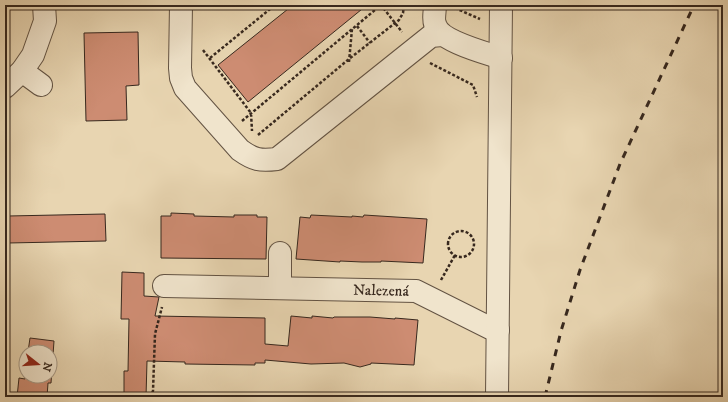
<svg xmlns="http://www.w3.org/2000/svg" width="728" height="402" font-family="'IM FELL DW Pica',serif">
  <rect width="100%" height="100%" fill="#e8d5b1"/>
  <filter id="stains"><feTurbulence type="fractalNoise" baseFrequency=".005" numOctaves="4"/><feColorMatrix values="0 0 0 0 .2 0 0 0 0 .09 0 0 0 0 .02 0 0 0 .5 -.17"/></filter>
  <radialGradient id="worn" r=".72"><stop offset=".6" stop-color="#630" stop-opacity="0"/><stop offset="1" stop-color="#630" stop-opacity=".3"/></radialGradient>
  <!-- building -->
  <path fill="#cd8c72" stroke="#37281e" d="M293 5H367L248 102 218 65Z
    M138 32 139 85 126 86 127 120 86 121 84 33Z
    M171 213 194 214V216L234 217V215H257V217H267L266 259 161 258V216H171Z
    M105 214 106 241 8 243V216Z
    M311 215 352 217V216L363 217 364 215 427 219 423 263 381 261V262H362L340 261V262L296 259 300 217 310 218Z
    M122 272 144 273V296L159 297 155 316 265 318V344L288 346 291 316 312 318V316L333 318 334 317H370L395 319V318L418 320 414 365 371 363V364L360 367 344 363 311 364 265 360V363H255V365L185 364V362L147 361 146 397H124V371H128L129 319H121Z
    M30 338 54 341 51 383H48L47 397H17L19 378 25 379 26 369V376H50V352H28Z"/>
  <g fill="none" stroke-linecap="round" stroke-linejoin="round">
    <!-- minor casing -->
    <g stroke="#635343" stroke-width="24">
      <g id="minor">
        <path d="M181 5 180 68 181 78 185 88 240 150C254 160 260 161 277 159L431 36 442 35"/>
        <path d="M435 5C435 11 433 19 435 24 439 41 486 53 501 58"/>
        <path d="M22 71 41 85"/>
        <path d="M5 87 22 71 33 55 45 21 44 5"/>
        <path id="s1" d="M164 286 416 291 490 328 498 330"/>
        <path d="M280 288V253"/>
        <path d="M497 397 501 5"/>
      </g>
    </g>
    <!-- path -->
    <path stroke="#37281e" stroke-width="2.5" stroke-dasharray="3 2" stroke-linecap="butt" d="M381 5H402
      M455 8 480 19
      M357 26 370 43
      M203 50 251 113 252 131
      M210 58 275 5
      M349 62 352 29
      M430 63 473 85 477 97
      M242 121 381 5 402 32
      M258 135 349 59 399 20 403 13 404 5
      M448 244a13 13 0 1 1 26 0a13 13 0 1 1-26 0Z
      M441 280 455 255
      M150 397 153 391 155 334 162 307"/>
    <!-- minor -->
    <use href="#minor" stroke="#f0e4cc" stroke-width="22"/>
    <!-- rail -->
    <path stroke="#37281e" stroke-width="3" stroke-dasharray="7 7" stroke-linecap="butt" d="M545 397 561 331 580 270 620 164 694 5"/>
  </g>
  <g text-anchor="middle" stroke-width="3" stroke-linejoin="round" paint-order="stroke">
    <!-- street labels -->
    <g font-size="15" fill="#37281e" stroke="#f0e4cc">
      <text dy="5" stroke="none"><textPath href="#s1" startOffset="217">Nalezená</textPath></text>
    </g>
  </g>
  <!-- margin -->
  <rect width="728" height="402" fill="none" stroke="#e8d5b1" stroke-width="20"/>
  <rect x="6" y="6" width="716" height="390" fill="none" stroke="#37281e" stroke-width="2"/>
  <rect x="10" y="10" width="708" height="382" fill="none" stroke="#37281e"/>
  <!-- north arrow -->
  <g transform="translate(38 364) rotate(107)"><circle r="19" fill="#f0e4cc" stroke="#a69986"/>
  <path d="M0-3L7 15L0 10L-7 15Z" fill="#8f2418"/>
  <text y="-6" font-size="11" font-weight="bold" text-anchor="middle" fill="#37281e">N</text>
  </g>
  <rect width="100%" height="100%" filter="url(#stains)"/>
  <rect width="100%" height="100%" fill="url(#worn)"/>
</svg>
